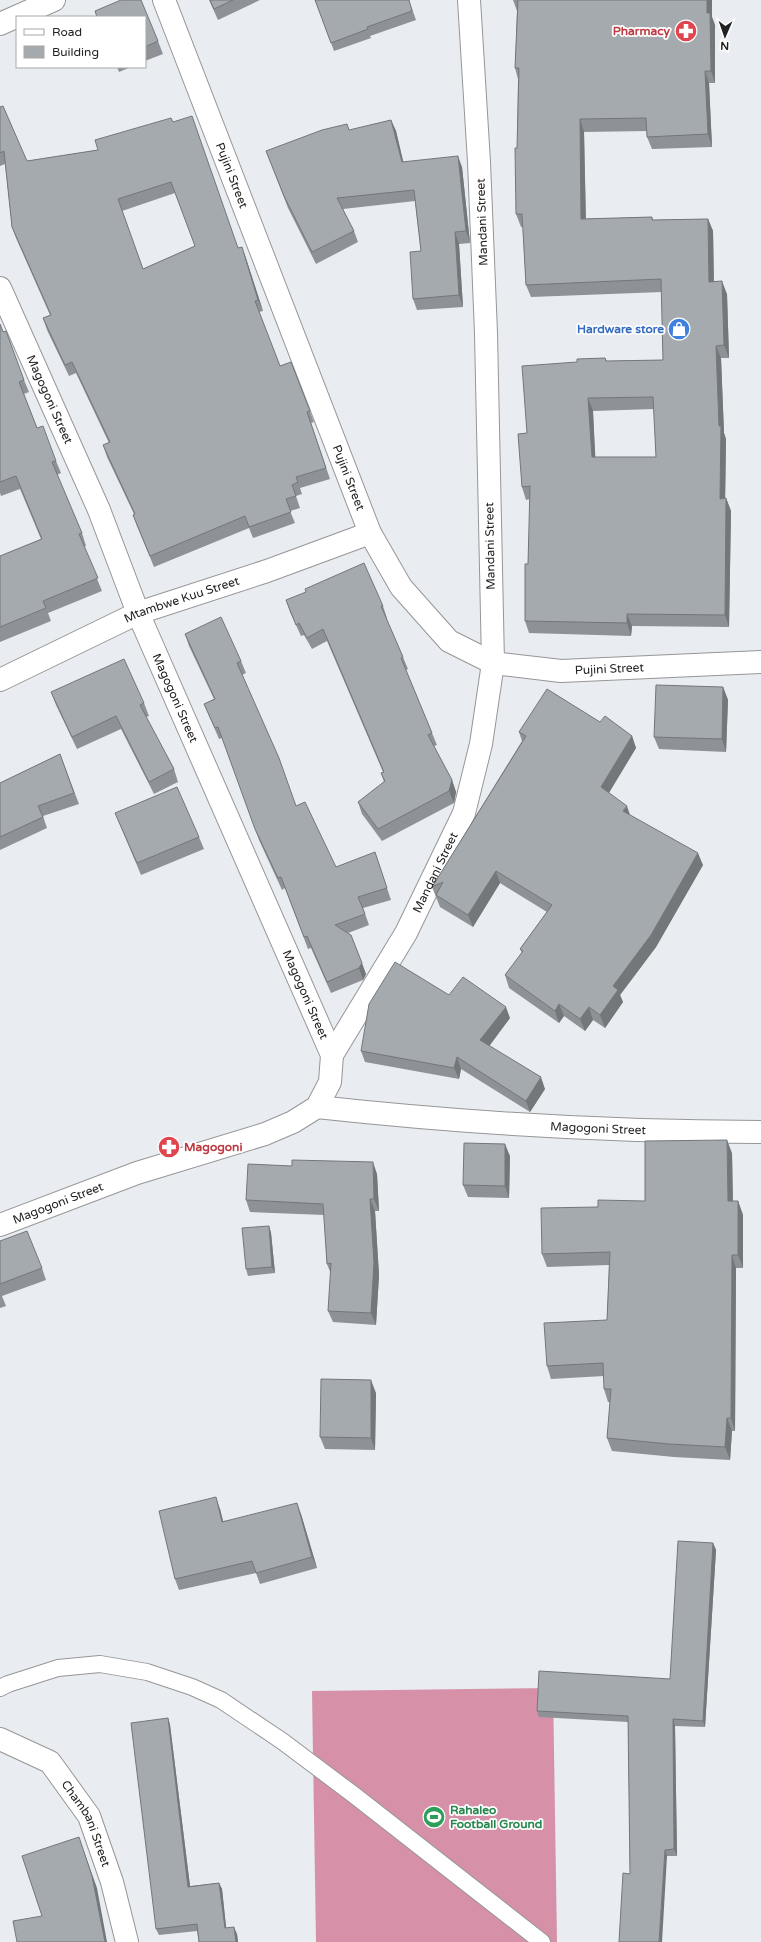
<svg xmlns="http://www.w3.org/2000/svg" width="761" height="1942" font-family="'Varela Round',sans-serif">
  <rect width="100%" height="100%" fill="#e9ecf1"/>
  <!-- pitch -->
  <path fill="#d691a9" d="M553 1688 557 1942H316L312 1691Z"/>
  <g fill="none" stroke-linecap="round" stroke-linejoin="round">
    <!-- service casing -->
    <g stroke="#969696" stroke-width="18">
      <path id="service" d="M0 1688 8 1684 58 1668 100 1664 147 1672 192 1687 221 1700 282 1741 354 1795 542 1942"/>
    </g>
    <!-- minor casing -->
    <g stroke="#969696" stroke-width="24">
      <g id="minor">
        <path id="s1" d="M164 0 370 533 401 587 449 641 493 663 561 671 761 662"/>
        <path d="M0 24 54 0"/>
        <path id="s2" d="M0 288 99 510 138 613 332 1055 330 1082 317 1107 293 1122 265 1134 137 1173 0 1225"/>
        <path id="s3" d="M0 680 138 613 267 571 370 533"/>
        <path id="s4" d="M332 1055 406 933 464 813 481 744 493 663 486 333 479 162 469 0"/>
        <path id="s5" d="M317 1107C464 1123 613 1132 761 1132"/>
        <path id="s6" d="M0 1739 50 1762 89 1816 112 1882 127 1942"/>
      </g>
    </g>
    <!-- service -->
    <use href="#service" stroke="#fff" stroke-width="16"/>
    <!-- minor -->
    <use href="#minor" stroke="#fff" stroke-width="22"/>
  </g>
  <!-- wall -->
  <path fill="#8e9296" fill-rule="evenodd" d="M209 0H260L218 20Z
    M315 0H409L416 20 370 36 371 38 334 51Z
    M513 0H712V17L715 25V83H709L712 147 652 149 647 137V131L584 132 586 219 652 217 653 220 708 219 713 231 714 281 727 294 729 358H721L724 433 726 439 725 499 726 498 731 511 729 627 632 626 631 636 529 633 525 621 528 564 530 499 526 500 522 487 527 433 577 362 605 358 607 361 663 360 662 292 531 297 526 285 523 227H521L516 214 518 79 515 68 517 11ZM654 409 656 457H595L593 411Z
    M145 17 158 41 163 54 145 61Z
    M117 67H131L119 72Z
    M0 107 27 161 98 150 173 122 238 248 242 247 263 311 259 312 280 366 291 362 314 422 311 423 330 479 300 488 302 494 296 496 300 508 290 511 295 523 253 538 249 528 154 567 137 526 133 515 134 514 107 457 103 445 109 443 76 373 69 376 47 330 43 318 50 315 16 238 12 227 5 164 0 166ZM175 193 195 246 143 269 122 211Z
    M391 120 396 131 403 162 462 167 470 243 459 244 463 307 417 310 413 299 421 251 415 201 343 209 354 231 358 242 316 264 288 208 266 151Z
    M0 324 24 380 29 392 24 394 37 428 56 461 61 473 57 475 82 533 86 546 84 547 102 591 48 613 51 621 0 642V556L41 539 20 489 1 496 0 493Z
    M286 600 383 606 387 618H386L403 657 408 669 406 670 432 733 437 745 434 746 452 780 456 792 454 803 382 841 362 814 358 802 384 782 381 773 383 772 327 641 312 649 304 635 301 636 290 612Z
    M185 634 241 661 246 673 242 675 296 806 336 867 375 852 391 900 363 908 369 925 348 933 366 974 363 980 331 993 311 948 308 949 285 888 282 890 259 840 222 738 219 739 204 704 214 699 189 646Z
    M723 687 728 700 726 752 659 749 654 737Z
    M51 692 144 703 149 716 146 717 174 769 178 782 154 794 121 729 77 749 56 705Z
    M600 722 632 736 636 748 609 793 630 815 703 865 656 947 620 995 623 1002 605 1028 593 1020 585 1031 564 1016 559 1023 509 988 505 975 522 953 520 949 547 912 500 883 473 927 440 907 432 887 522 741 519 732Z
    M60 754 79 804 43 816 47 828 0 850V783Z
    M115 813 199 837 204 849 141 875 120 825Z
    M449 995 510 1018 489 1045 545 1089 530 1112 461 1069 459 1079 365 1062 361 1051Z
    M732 1153 733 1201H738L743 1215V1268H736L735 1431H732L730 1460 674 1457 612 1451 607 1438 610 1402H608L604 1389V1376L551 1379 547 1366 607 1320 609 1265 547 1267 542 1254 598 1207 645 1201Z
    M510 1156 509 1198 468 1197 463 1185Z
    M377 1174 379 1211H375L379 1275 376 1325 333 1322 328 1311 331 1274 327 1264 324 1215 250 1212 246 1200Z
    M269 1226 271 1233 275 1273 248 1276 246 1269Z
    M0 1241 42 1268 46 1280 2 1296 6 1306 0 1308Z
    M376 1393 375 1450 325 1449 320 1437Z
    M220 1509 223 1521 301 1514 317 1568 260 1584 256 1573 179 1590 175 1579Z
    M713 1543 716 1550 705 1727 675 1726 677 1856H667L630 1874 628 1722 539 1717 537 1711 670 1679Z
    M168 1718 170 1725 190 1886 219 1883 222 1889 226 1928 237 1934 238 1942H199L197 1931 159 1935 156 1929Z"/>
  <!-- shaded-wall -->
  <path fill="#74777a" d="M707 0H712V17L715 25V83L711 71 707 13Z
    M705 71 709 83 712 147 708 134Z
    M580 119 584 132 586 232 581 219Z
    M391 120 396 131 406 173 402 162Z
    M458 156 462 167 470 243 466 231Z
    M708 219 713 231 714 294 709 282Z
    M455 232 459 244 463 307 459 295Z
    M242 247 246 258 263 311 258 300Z
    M722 281 727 294 729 358 724 345Z
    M716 346 721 358 724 433 726 439 725 511 720 499 719 426Z
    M588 398 593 411 596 470 592 457Z
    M726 498 731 511 729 627 725 615Z
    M627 614 632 626 631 636 627 623Z
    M723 687 728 700 726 752 722 739Z
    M632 736 636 748 605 799 601 787Z
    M452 780 456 792 454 803 449 791Z
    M627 806 631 818 623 811Z
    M698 853 703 865 656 947 620 995 623 1002 605 1028 600 1015 613 986Z
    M496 871 500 883 473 927 468 915Z
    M362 963 366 974 363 980 359 968Z
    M559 1004 564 1016 559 1023 555 1011Z
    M506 1007 510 1018 485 1052 480 1040Z
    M589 1007 593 1020 585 1031 580 1019Z
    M457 1057 461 1069 459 1079 454 1068Z
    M541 1077 545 1089 530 1112 526 1101Z
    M727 1140 732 1153 733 1214 728 1201Z
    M505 1144 510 1156 509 1198 505 1186Z
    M373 1162 377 1174 379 1211 374 1199Z
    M370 1199 375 1211 379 1275 376 1325 371 1313Z
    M738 1201 743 1215V1268L738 1255Z
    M269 1226 271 1233 275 1273 272 1267Z
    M732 1255 736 1268 735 1431 731 1418Z
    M371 1380 376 1393 375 1450 371 1438Z
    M727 1418 732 1431 730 1460 725 1447Z
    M216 1497 220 1509 226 1533 222 1522Z
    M297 1503 301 1514 317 1568 312 1557Z
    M713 1543 716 1550 705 1727 703 1721Z
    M168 1718 170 1725 191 1894 188 1887Z
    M673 1719 675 1726 677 1856 674 1849Z
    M83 1849 97 1888 107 1942H105Z
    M665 1850 667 1856 662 1942H659Z
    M219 1883 222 1889 227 1935 225 1928Z
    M234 1927 237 1934 238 1942H236Z"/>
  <!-- building -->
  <path fill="#a5aaaf" stroke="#74777a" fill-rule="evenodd" d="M121 0H141L158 41 145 47V17H97L95 11Z
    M210 0H233L214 9Z
    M315 0H409L412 11 367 27 368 29 331 43Z
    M518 0H707V13H710L711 71H705L708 134 647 137 646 118 580 119 581 219 652 217V220L708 219 709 282 722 281 724 345 716 346 719 426H721L720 499 726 498 725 615 627 614V623L525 621V564H528L530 486 522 487 518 434 527 433 522 366 577 362V359L605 358 606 361 663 360 661 279 526 285 522 214H516L515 148H517L519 68H515ZM653 397 656 457H592L588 398Z
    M3 106 27 161 98 150 95 140 171 118 173 122 192 116 238 248 242 247 258 300 255 301 280 366 291 362 310 411 307 412 326 468 296 477 298 482 292 485 296 496 286 499 291 512 249 527 245 516 150 556 133 515 135 514 103 445 110 442 72 362 65 365 43 318 51 315 12 227 4 151 0 153V107ZM171 182 195 246 143 269 118 199Z
    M391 120 402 162 458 156 466 231 455 232 459 295 413 299 410 252 421 251 414 190 337 198 354 231 312 252 284 196 266 151 322 130 347 124 349 130Z
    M0 324 3 332 6 331 24 380 19 382 37 428 43 426 56 461 52 462 82 533 79 534 98 578 43 601 46 608 0 627V556L42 539 16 476 0 482Z
    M364 563 383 606H381L403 657 401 658 432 733 428 735 452 780 449 791 378 829 358 802 385 781 381 773 384 772 323 629 307 638 299 623 296 625 286 600 306 592 305 589Z
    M221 617 241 661 237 663 279 758 296 806 305 802 336 867 375 852 387 888 358 897 365 914 335 925 351 935 362 963 359 968 327 982 307 936 304 937 281 877 278 878 255 829 218 727 215 728 204 704 215 699 185 634Z
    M124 659 144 703 140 705 174 769 149 782 116 716 72 737 51 692Z
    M656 685 723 687 722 739 654 737Z
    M547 689 600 722 605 716 632 736 601 787 627 806 623 811 698 853 651 935 613 986 618 990 600 1015 589 1007 580 1019 559 1004 555 1011 505 975 523 951 520 949 552 905 496 871 468 915 436 895 443 882 432 887 526 736 519 732Z
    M60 754 74 793 38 806 43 817 0 837V783Z
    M177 787 199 837 137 863 115 813Z
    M395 962 449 995 463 977 506 1007 480 1040 541 1077 526 1101 457 1057 454 1068 361 1051 369 1004Z
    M727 1140 728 1201H738V1255H732L731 1418H727L725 1447 669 1444 607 1438 611 1389H604L603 1363 547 1366 544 1323 607 1320 610 1252 542 1254 541 1208 598 1207V1200L645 1201V1141Z
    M464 1143 505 1144V1186L463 1185Z
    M292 1160 373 1162 374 1199H370L374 1263 371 1313 328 1311 331 1263 327 1264 323 1204 246 1200 248 1164 292 1166Z
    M269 1226 272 1267 246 1269 242 1228Z
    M27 1231 42 1268 0 1284V1241Z
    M321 1379 371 1380V1438L320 1437Z
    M216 1497 222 1522 297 1503 312 1557 256 1573 252 1561 175 1579 159 1511Z
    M678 1541 713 1543 703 1721 673 1719 674 1849 665 1850 659 1942H619L623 1873 630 1874 628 1716 537 1711 539 1671 670 1679Z
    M168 1718 188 1887 219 1883 225 1928 234 1927 236 1942H199L197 1924 156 1929 131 1723Z
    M79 1837 92 1876 105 1942H17L13 1921 42 1916 22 1856Z"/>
  <!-- icons -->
  <defs>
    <g id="pharmacy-disc" transform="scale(1.15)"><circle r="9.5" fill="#e0444e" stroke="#fff"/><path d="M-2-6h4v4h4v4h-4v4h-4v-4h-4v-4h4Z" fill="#fff"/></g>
    <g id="shop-disc" transform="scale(1.15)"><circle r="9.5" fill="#3f7fe0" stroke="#fff"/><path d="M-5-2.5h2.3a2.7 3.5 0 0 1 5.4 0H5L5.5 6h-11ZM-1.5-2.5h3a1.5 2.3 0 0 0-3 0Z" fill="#fff"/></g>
    <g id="stadium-disc" transform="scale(1.15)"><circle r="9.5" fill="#2e9e5b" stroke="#fff"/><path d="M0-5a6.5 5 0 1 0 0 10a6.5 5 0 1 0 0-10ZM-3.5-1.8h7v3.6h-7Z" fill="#fff"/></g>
  </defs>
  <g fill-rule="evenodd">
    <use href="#pharmacy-disc" x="686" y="31"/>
    <use href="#shop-disc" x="679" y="329"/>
    <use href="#pharmacy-disc" x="169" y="1147"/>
    <use href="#stadium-disc" x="434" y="1817"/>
  </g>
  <g text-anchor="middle" stroke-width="3.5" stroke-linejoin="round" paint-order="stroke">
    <!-- health labels -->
    <g font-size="12" font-weight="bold" fill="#be3a42" stroke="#fff" text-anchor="end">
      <text x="670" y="35">Pharmacy</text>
      <text x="184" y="1151" text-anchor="start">Magogoni</text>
    </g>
    <!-- street labels -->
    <g font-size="12" fill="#222" stroke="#fff">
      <text dy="4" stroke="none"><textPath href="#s1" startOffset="188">Pujini Street</textPath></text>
      <text transform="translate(482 222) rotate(-92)" y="4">Mandani Street</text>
      <text dy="4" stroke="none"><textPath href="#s2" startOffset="122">Magogoni Street</textPath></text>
      <text dy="4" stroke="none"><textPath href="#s1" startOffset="512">Pujini Street</textPath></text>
      <text transform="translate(490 546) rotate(-91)" y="4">Mandani Street</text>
      <text dy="4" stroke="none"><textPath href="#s3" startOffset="199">Mtambwe Kuu Street</textPath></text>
      <text dy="4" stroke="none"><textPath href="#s1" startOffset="872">Pujini Street</textPath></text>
      <text dy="4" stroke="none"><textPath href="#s2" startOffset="446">Magogoni Street</textPath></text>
      <text dy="4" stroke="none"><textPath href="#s4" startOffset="210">Mandani Street</textPath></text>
      <text dy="4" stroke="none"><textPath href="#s2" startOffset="770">Magogoni Street</textPath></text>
      <text dy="4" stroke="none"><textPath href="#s5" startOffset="282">Magogoni Street</textPath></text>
      <text transform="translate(58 1203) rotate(-21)" y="4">Magogoni Street</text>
      <text dy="4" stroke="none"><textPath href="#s6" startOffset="127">Chambani Street</textPath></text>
    </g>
    <!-- shop labels -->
    <g font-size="12" font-weight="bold" fill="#366cbe" stroke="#fff" text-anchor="end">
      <text x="664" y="333">Hardware store</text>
    </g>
    <!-- leisure labels -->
    <g font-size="12" font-weight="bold" fill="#27864d" stroke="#fff" text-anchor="start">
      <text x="450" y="1814">Rahaleo<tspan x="450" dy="14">Football Ground</tspan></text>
    </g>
  </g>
  <!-- legend -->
  <rect x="16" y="16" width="130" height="52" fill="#ffffff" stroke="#a7a7a7"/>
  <rect x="24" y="29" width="20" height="6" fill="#ffffff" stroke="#a7a7a7"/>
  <text x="52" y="36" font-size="12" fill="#222222">Road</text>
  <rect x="24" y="46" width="20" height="12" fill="#a5aaaf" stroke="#a7a7a7"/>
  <text x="52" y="56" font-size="12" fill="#222222">Building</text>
  <!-- north arrow -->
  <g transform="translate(725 36) rotate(182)" stroke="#ffffff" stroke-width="3" paint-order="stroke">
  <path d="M0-3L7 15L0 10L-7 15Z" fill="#222222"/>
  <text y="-6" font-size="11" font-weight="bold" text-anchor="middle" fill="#222222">N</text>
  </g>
</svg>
